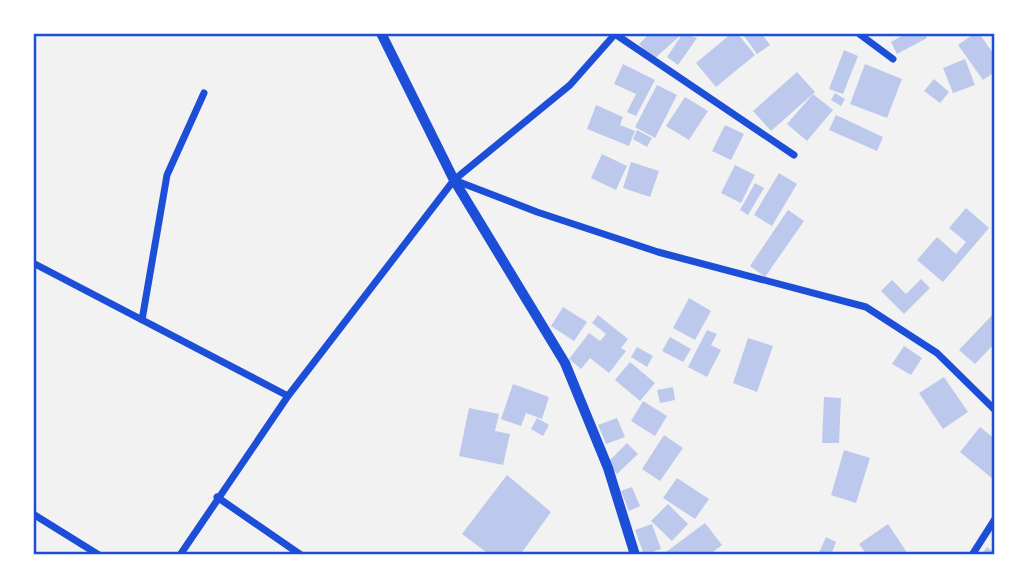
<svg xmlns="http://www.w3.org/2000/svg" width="1028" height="588" font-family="Mulish,sans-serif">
  <rect width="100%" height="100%" fill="#f2f2f2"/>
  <!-- building -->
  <path fill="#bdc9ec" d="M650 33H683L653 60 639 44Z
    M683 33 697 38 678 65 667 57Z
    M732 33H737L755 55 716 87 696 63Z
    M742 33H761L770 45 757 54Z
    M907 33H925L927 38 897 54 891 42Z
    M975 33H979L995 56V72L983 80 958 45Z
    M844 50 858 56 843 94 829 89Z
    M965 59 975 85 953 93 943 68Z
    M623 64 655 80 636 116 627 112 636 94 614 84Z
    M865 64 902 79 887 118 850 104Z
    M797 72 815 92 771 131 753 111Z
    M934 79 949 92 940 103 924 91Z
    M657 85 677 95 655 138 635 127Z
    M835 93 845 99 841 106 831 100Z
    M813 94 833 110 807 141 787 124Z
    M685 97 708 111 689 140 666 126Z
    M596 105 623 117 620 125 635 131 629 146 587 129Z
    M836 115 883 137 877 151 829 130Z
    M725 125 744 134 731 160 712 151Z
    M637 130 652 138 647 147 633 139Z
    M602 154 627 166 616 190 591 178Z
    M631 162 659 171 650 197 623 188Z
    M735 165 755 175 741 203 721 193Z
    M779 173 797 184 772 226 754 215Z
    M755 183 764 188 748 215 740 210Z
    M966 208 989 228 943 282 917 260 937 237 956 254 966 242 949 228Z
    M788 210 804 221 765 277 750 266Z
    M921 279 930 288 904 314 881 291 892 280 906 294Z
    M689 298 711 311 695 340 673 328Z
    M563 307 587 322 574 341 551 326Z
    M995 312V343L975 364 959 350Z
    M598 315 628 339 621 348 626 351 609 373 590 358 581 369 569 359 589 333 600 341 606 334 592 323Z
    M707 330 717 334 711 345 721 350 707 377 688 367Z
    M670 337 691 349 683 362 662 351Z
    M748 338 773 346 757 392 733 383Z
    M904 346 922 358 911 375 892 364Z
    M637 347 653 356 647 367 631 357Z
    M630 362 655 383 640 401 615 380Z
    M944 377 968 412 943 429 919 393Z
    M513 384 549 397 542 419 526 413 521 426 501 419Z
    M673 387 675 400 660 403 657 390Z
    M824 397 841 398 839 443H822Z
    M643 401 667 416 655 436 631 421Z
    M469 408 499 414 495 431 510 434 503 465 459 456Z
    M537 418 549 425 543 436 531 429Z
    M617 418 625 437 606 444 598 425Z
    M980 427 995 439 993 479 960 452Z
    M664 435 683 448 660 481 642 469Z
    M627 443 638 454 617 474 607 463Z
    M844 450 870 458 856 503 831 495Z
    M507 475 551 512 520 555H490L462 534Z
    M677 478 709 499 695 519 663 498Z
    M632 487 640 506 629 511 621 491Z
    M668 504 688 524 672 541 651 521Z
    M705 523 722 545 709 555H662Z
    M652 524 661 549 644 555 635 530Z
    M888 524 906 551 901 555H867L859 544Z
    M826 537 836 542 831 555H818Z
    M987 547 995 553V555H981Z"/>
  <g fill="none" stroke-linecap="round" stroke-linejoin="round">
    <!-- minor -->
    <path stroke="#1d4ed8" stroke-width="7" d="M858 33 893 59
      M615 34 794 155
      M454 180 537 212 658 252 866 307 937 353 995 410
      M33 263 288 396
      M142 320 167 175 204 93
      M217 497 301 555
      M33 514 99 555
      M180 555 288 396 454 180 570 85 616 33
      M972 555 995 519"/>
    <!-- tertiary -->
    <path stroke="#1d4ed8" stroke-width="10" d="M381 33 454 180 565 363 608 468 635 555"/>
  </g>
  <!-- border -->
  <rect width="1028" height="588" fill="none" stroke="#ffffff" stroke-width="70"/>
  <rect x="35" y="35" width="958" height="518" fill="none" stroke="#1d4ed8" stroke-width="2.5"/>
</svg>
